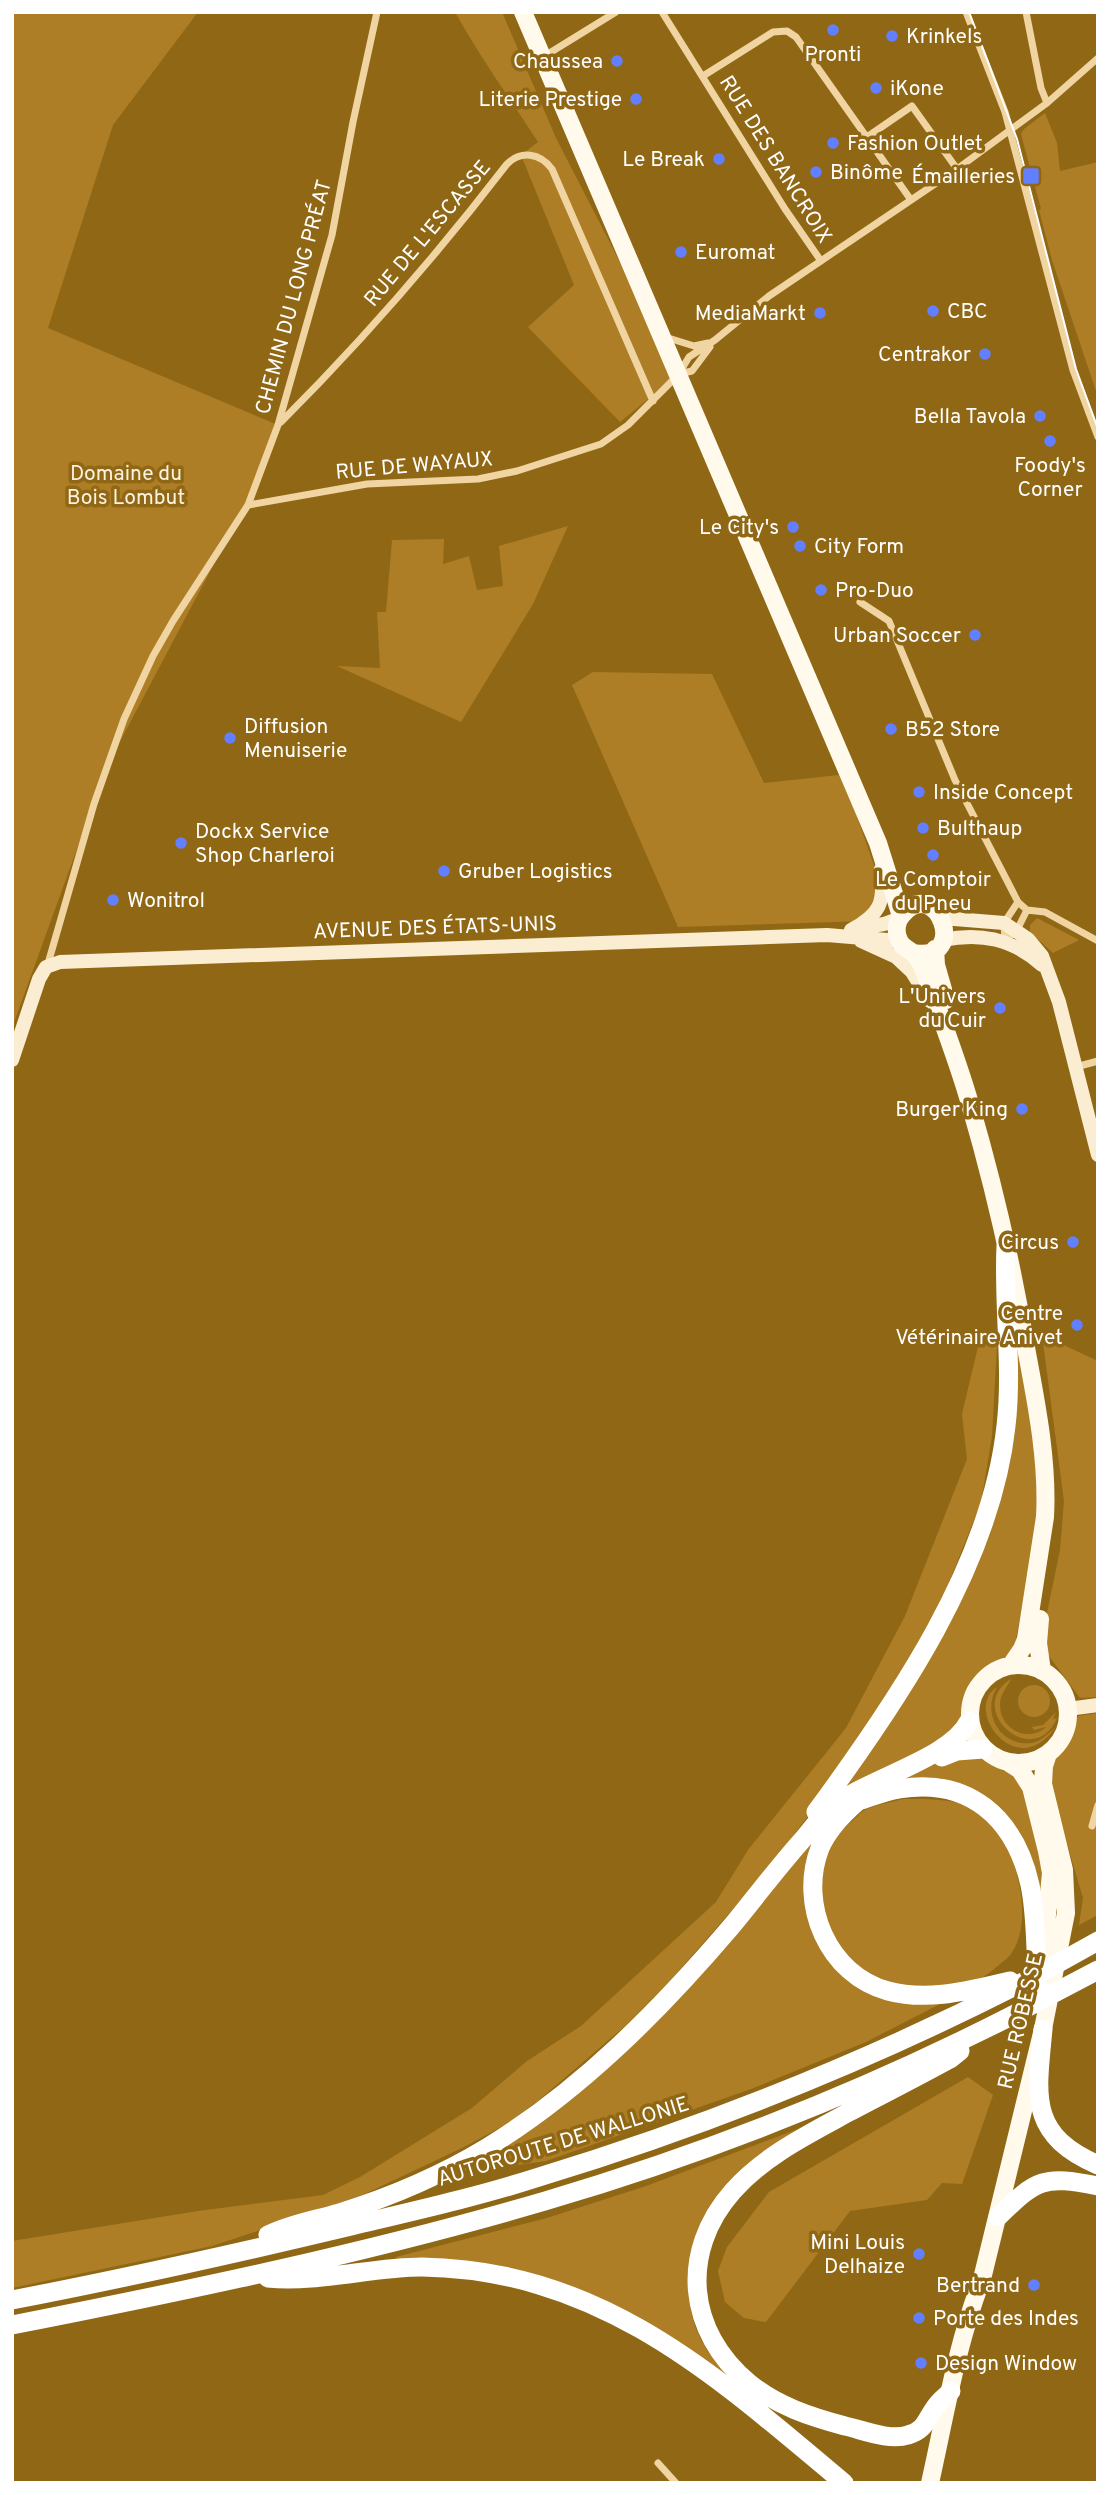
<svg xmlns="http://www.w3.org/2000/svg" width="1110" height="2495" font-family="Overpass,sans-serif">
  <rect width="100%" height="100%" fill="#906815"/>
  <!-- green -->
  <path fill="#ad7e25" d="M12 12H198L113 125 48 328 278 425 241 513 107 766 12 1028Z
    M455 12H502L556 138 678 375 620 422 528 327 574 285 521 155 538 142C510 99 480 57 455 12Z
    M1045 113 1057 143 1060 171 1098 162V397L1052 260 1039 210 1041 209 1021 134 1024 129Z
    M568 526 533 604 461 722 337 666 380 668 377 612H386L392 540 444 539 443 564 469 556 477 590 503 586 499 546Z
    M593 672 712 674 764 783 839 775 856 814 883 891 869 921 678 927 572 685Z
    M1037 918 1079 940 1053 953 1030 932V925Z
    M1017 1327 1042 1501 1014 1650C1002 1662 984 1665 973 1678 964 1689 965 1703 962 1716 960 1723 955 1730 952 1736L821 1812 976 1564Z
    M981 1334 997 1345 992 1436 981 1503 941 1602 900 1675 811 1812 769 1868 726 1917 669 1982 625 2026 539 2100 505 2125 464 2147 352 2200 212 2246 12 2288V2241L198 2211 323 2195 360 2177 472 2108 527 2061 581 2026 716 1902 748 1850 846 1728 905 1616 967 1459 962 1414Z
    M1042 1335 1098 1361V1697L1080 1698 1046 1652 1042 1637 1060 1550 1064 1501Z
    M1011 1679C1008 1686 1000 1694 1000 1704 999 1728 1027 1744 1046 1727L1034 1730 1032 1727 1043 1725 1056 1712 1053 1719 1057 1718C1034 1772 963 1709 1011 1679Z
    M1018 1701a16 16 0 1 1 32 0a16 16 0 1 1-32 0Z
    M997 1687C981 1713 1000 1747 1032 1743 1041 1741 1048 1734 1055 1728 1016 1783 962 1709 997 1687Z
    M1098 1713V1915L1079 1925 1083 1898 1044 1766 1061 1748 1078 1716Z
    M965 1749 1020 1779 1051 1873 1040 1916 1030 1887 981 1803 882 1786Z
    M903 1799C924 1799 953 1798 972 1808 980 1812 994 1825 999 1833 1020 1862 1036 1936 1004 1961 997 1966 990 1973 983 1977 945 1996 877 1990 847 1960 821 1935 815 1889 826 1855 830 1842 841 1831 851 1822 856 1818 861 1811 867 1809 879 1804 892 1802 903 1799Z
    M817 1827 810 1855 832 1962 940 2004 866 2042 751 2089 546 2161 497 2168 494 2154 544 2115Z
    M968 2077 993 2095 962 2184 942 2183 927 2200 850 2211 766 2322 744 2318 725 2302 718 2271 727 2247 769 2192Z
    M798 2129 697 2234C685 2274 684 2314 707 2350 713 2360 726 2371 729 2379 644 2316 560 2266 451 2260 433 2259 415 2260 397 2260L396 2257 547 2218 646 2186Z"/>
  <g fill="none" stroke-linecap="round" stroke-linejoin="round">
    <!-- street -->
    <path stroke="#f0d5a2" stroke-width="7" d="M662 12 785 209 821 261
      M966 12 1005 112 1073 370 1098 437
      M1026 12 1041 88 1047 103
      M543 57 616 12
      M703 76 773 32 787 31 796 37 911 200
      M867 137 912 106 957 169
      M665 337 694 346 708 343
      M679 374 692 371 710 347
      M281 422C362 341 437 255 507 164 521 150 540 153 552 169L653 401
      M248 505 367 484 478 479 517 471 601 444 628 425 678 375 689 357 715 340 769 296 957 169 1047 103 1098 58
      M860 602 889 621 955 780 1018 902 1027 910 1045 912 1098 941
      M1005 941 1004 923 1018 902
      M1005 941 1017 930 1027 910
      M47 967 94 804 124 719 153 656 173 621 248 505 278 425 332 235 353 122 377 12
      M1076 1067 1098 1061
      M1092 1826 1098 1805
      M658 2463 676 2483"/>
    <!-- secondary -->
    <path stroke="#fbedd1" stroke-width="14" d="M942 918 1004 923 1028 939 1042 956 1059 1002 1098 1155
      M860 928 884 924 900 918
      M851 930C881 914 885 902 881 869
      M943 940C981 932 1013 939 1042 965
      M861 941 896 957 912 972 930 1001
      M12 1060 39 979 46 967 60 962 827 935 899 941
      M1068 1709 1098 1705"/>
    <!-- primary -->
    <path stroke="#fffaec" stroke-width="18" d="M523 12 878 843 901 916
      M935 949 936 965 946 1000
      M914 953C970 963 937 875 903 914 896 921 895 932 899 940 902 948 909 949 914 954 918 958 921 964 923 968 939 1013 957 1058 970 1104 994 1186 1013 1269 1027 1353 1037 1406 1048 1463 1045 1517L1026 1639 1022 1649 1011 1665
      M1040 1619 1038 1643 1042 1671
      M970 1714a49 49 0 1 1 98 0a49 49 0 1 1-98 0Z
      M1009 1763 1020 1770 1031 1787 1047 1851 1051 1873 1043 1957
      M930 2483C945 2416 957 2343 982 2279L1043 2029 1066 1913 1064 1870 1043 1784 1044 1766 1048 1754"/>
    <!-- highway -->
    <path stroke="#fff" stroke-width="19" d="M942 1757 957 1751 983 1749
      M858 1801C872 1797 885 1791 899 1789 969 1777 1015 1818 1030 1885 1037 1918 1035 1953 1038 1987
      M857 1802C842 1815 828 1829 820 1848 798 1904 828 1975 888 1991 929 2002 970 1990 1010 1981
      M816 1812C897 1702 991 1565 1006 1426 1013 1366 1003 1306 1006 1246
      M1056 1992 1098 1970
      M1043 2029C1037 2095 1027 2134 1098 2165
      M998 2217C1037 2179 1043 2175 1098 2186
      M268 2235C290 2224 315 2220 339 2213 390 2197 442 2175 488 2147 581 2090 660 2010 730 1928 755 1898 778 1867 804 1838 812 1829 819 1818 828 1810 865 1778 950 1760 969 1721
      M268 2278C317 2283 372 2267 422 2267 601 2270 715 2375 844 2483
      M12 2300C126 2278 238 2253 351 2226 414 2211 477 2197 539 2177 710 2125 876 2058 1035 1976
      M12 2325C191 2290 371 2252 545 2201 708 2153 869 2089 1019 2012
      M951 2391C946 2396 940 2400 936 2406 926 2419 926 2430 908 2435 889 2441 863 2430 845 2426 811 2417 777 2406 749 2383 687 2332 679 2252 733 2191 765 2155 809 2134 851 2111 884 2094 917 2077 950 2059L960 2051"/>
    <!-- tram -->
    <path stroke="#fff" stroke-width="2" d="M969 12 1017 139 1076 369 1098 429"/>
    <!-- highway-bridge -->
    <path stroke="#fff" stroke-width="19" d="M1035 1976 1098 1941
      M1019 2012 1056 1992"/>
  </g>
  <!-- markers -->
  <g fill="#627fff" stroke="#906815" stroke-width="2.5">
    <circle cx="833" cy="30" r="7"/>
    <circle cx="892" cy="36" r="7"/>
    <circle cx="617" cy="61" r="7"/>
    <circle cx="876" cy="88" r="7"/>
    <circle cx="636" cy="99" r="7"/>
    <circle cx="833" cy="143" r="7"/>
    <circle cx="719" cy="159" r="7"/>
    <circle cx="816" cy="172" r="7"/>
    <rect x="1022" y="167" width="18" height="18" rx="3.5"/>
    <circle cx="681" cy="252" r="7"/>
    <circle cx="933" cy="311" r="7"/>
    <circle cx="820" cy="313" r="7"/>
    <circle cx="985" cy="354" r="7"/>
    <circle cx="1040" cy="416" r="7"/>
    <circle cx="1050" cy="441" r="7"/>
    <circle cx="793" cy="527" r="7"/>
    <circle cx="800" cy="546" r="7"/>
    <circle cx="821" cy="590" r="7"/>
    <circle cx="975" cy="635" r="7"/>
    <circle cx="891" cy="729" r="7"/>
    <circle cx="230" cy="738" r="7"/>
    <circle cx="919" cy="792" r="7"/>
    <circle cx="923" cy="828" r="7"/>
    <circle cx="181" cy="843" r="7"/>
    <circle cx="933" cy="855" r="7"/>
    <circle cx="444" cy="871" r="7"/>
    <circle cx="113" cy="900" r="7"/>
    <circle cx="1000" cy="1008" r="7"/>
    <circle cx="1022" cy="1109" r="7"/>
    <circle cx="1073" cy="1242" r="7"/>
    <circle cx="1077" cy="1325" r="7"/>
    <circle cx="919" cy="2254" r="7"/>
    <circle cx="1034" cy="2285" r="7"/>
    <circle cx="919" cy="2318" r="7"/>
    <circle cx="921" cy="2363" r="7"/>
  </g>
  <g text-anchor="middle" stroke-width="7" stroke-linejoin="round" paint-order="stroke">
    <!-- poi labels -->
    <g font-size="21" fill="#fff" stroke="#906815" text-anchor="start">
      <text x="906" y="43">Krinkels</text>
      <text x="833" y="61" text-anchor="middle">Pronti</text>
      <text x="603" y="68" text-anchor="end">Chaussea</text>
      <text x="890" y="95">iKone</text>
      <text x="622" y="106" text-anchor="end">Literie Prestige</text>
      <text x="847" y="150">Fashion Outlet</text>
      <text x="705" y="166" text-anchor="end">Le Break</text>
      <text x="830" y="179">Binôme</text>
      <text x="1015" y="183" text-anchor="end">Émailleries</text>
      <text x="695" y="259">Euromat</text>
      <text x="947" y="318">CBC</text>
      <text x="806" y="320" text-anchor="end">MediaMarkt</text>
      <text x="971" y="361" text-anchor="end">Centrakor</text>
      <text x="1026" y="423" text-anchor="end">Bella Tavola</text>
      <text x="1050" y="472" text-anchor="middle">Foody's<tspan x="1050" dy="24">Corner</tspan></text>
      <text x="779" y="534" text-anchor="end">Le City's</text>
      <text x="814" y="553">City Form</text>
      <text x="835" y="597">Pro-Duo</text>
      <text x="961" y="642" text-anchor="end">Urban Soccer</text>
      <text x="244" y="733">Diffusion<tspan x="244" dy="24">Menuiserie</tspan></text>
      <text x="905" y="736">B52 Store</text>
      <text x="933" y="799">Inside Concept</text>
      <text x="937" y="835">Bulthaup</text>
      <text x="195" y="838">Dockx Service<tspan x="195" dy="24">Shop Charleroi</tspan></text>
      <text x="458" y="878">Gruber Logistics</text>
      <text x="933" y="886" text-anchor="middle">Le Comptoir<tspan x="933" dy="24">du Pneu</tspan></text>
      <text x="127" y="907">Wonitrol</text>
      <text x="986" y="1003" text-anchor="end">L'Univers<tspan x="986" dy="24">du Cuir</tspan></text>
      <text x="1008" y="1116" text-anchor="end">Burger King</text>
      <text x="1059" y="1249" text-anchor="end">Circus</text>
      <text x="1063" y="1320" text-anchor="end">Centre<tspan x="1063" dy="24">Vétérinaire Anivet</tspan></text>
      <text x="905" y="2249" text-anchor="end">Mini Louis<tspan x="905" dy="24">Delhaize</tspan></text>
      <text x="1020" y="2292" text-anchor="end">Bertrand</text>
      <text x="933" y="2325">Porte des Indes</text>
      <text x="935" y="2370">Design Window</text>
    </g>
    <!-- street labels -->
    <g font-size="21" fill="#fff" stroke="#906815">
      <text transform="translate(776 159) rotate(58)" y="7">RUE DES BANCROIX</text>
      <text transform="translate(427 233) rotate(-50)" y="7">RUE DE L'ESCASSE</text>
      <text transform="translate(293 297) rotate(-75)" y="7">CHEMIN DU LONG PRÉAT</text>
      <text transform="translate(414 465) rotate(-5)" y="7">RUE DE WAYAUX</text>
      <text transform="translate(435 927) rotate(-2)" y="7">AVENUE DES ÉTATS-UNIS</text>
      <text transform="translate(1020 2021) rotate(-77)" y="7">RUE ROBESSE</text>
      <text transform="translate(563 2141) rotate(-17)" y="7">AUTOROUTE DE WALLONIE</text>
    </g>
    <!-- park labels -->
    <g font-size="21" fill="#fdf2df" stroke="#906815">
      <text x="126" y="480">Domaine du<tspan x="126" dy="24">Bois Lombut</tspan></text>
    </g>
  </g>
  <!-- border -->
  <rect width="1110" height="2495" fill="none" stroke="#ffffff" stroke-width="28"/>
</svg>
